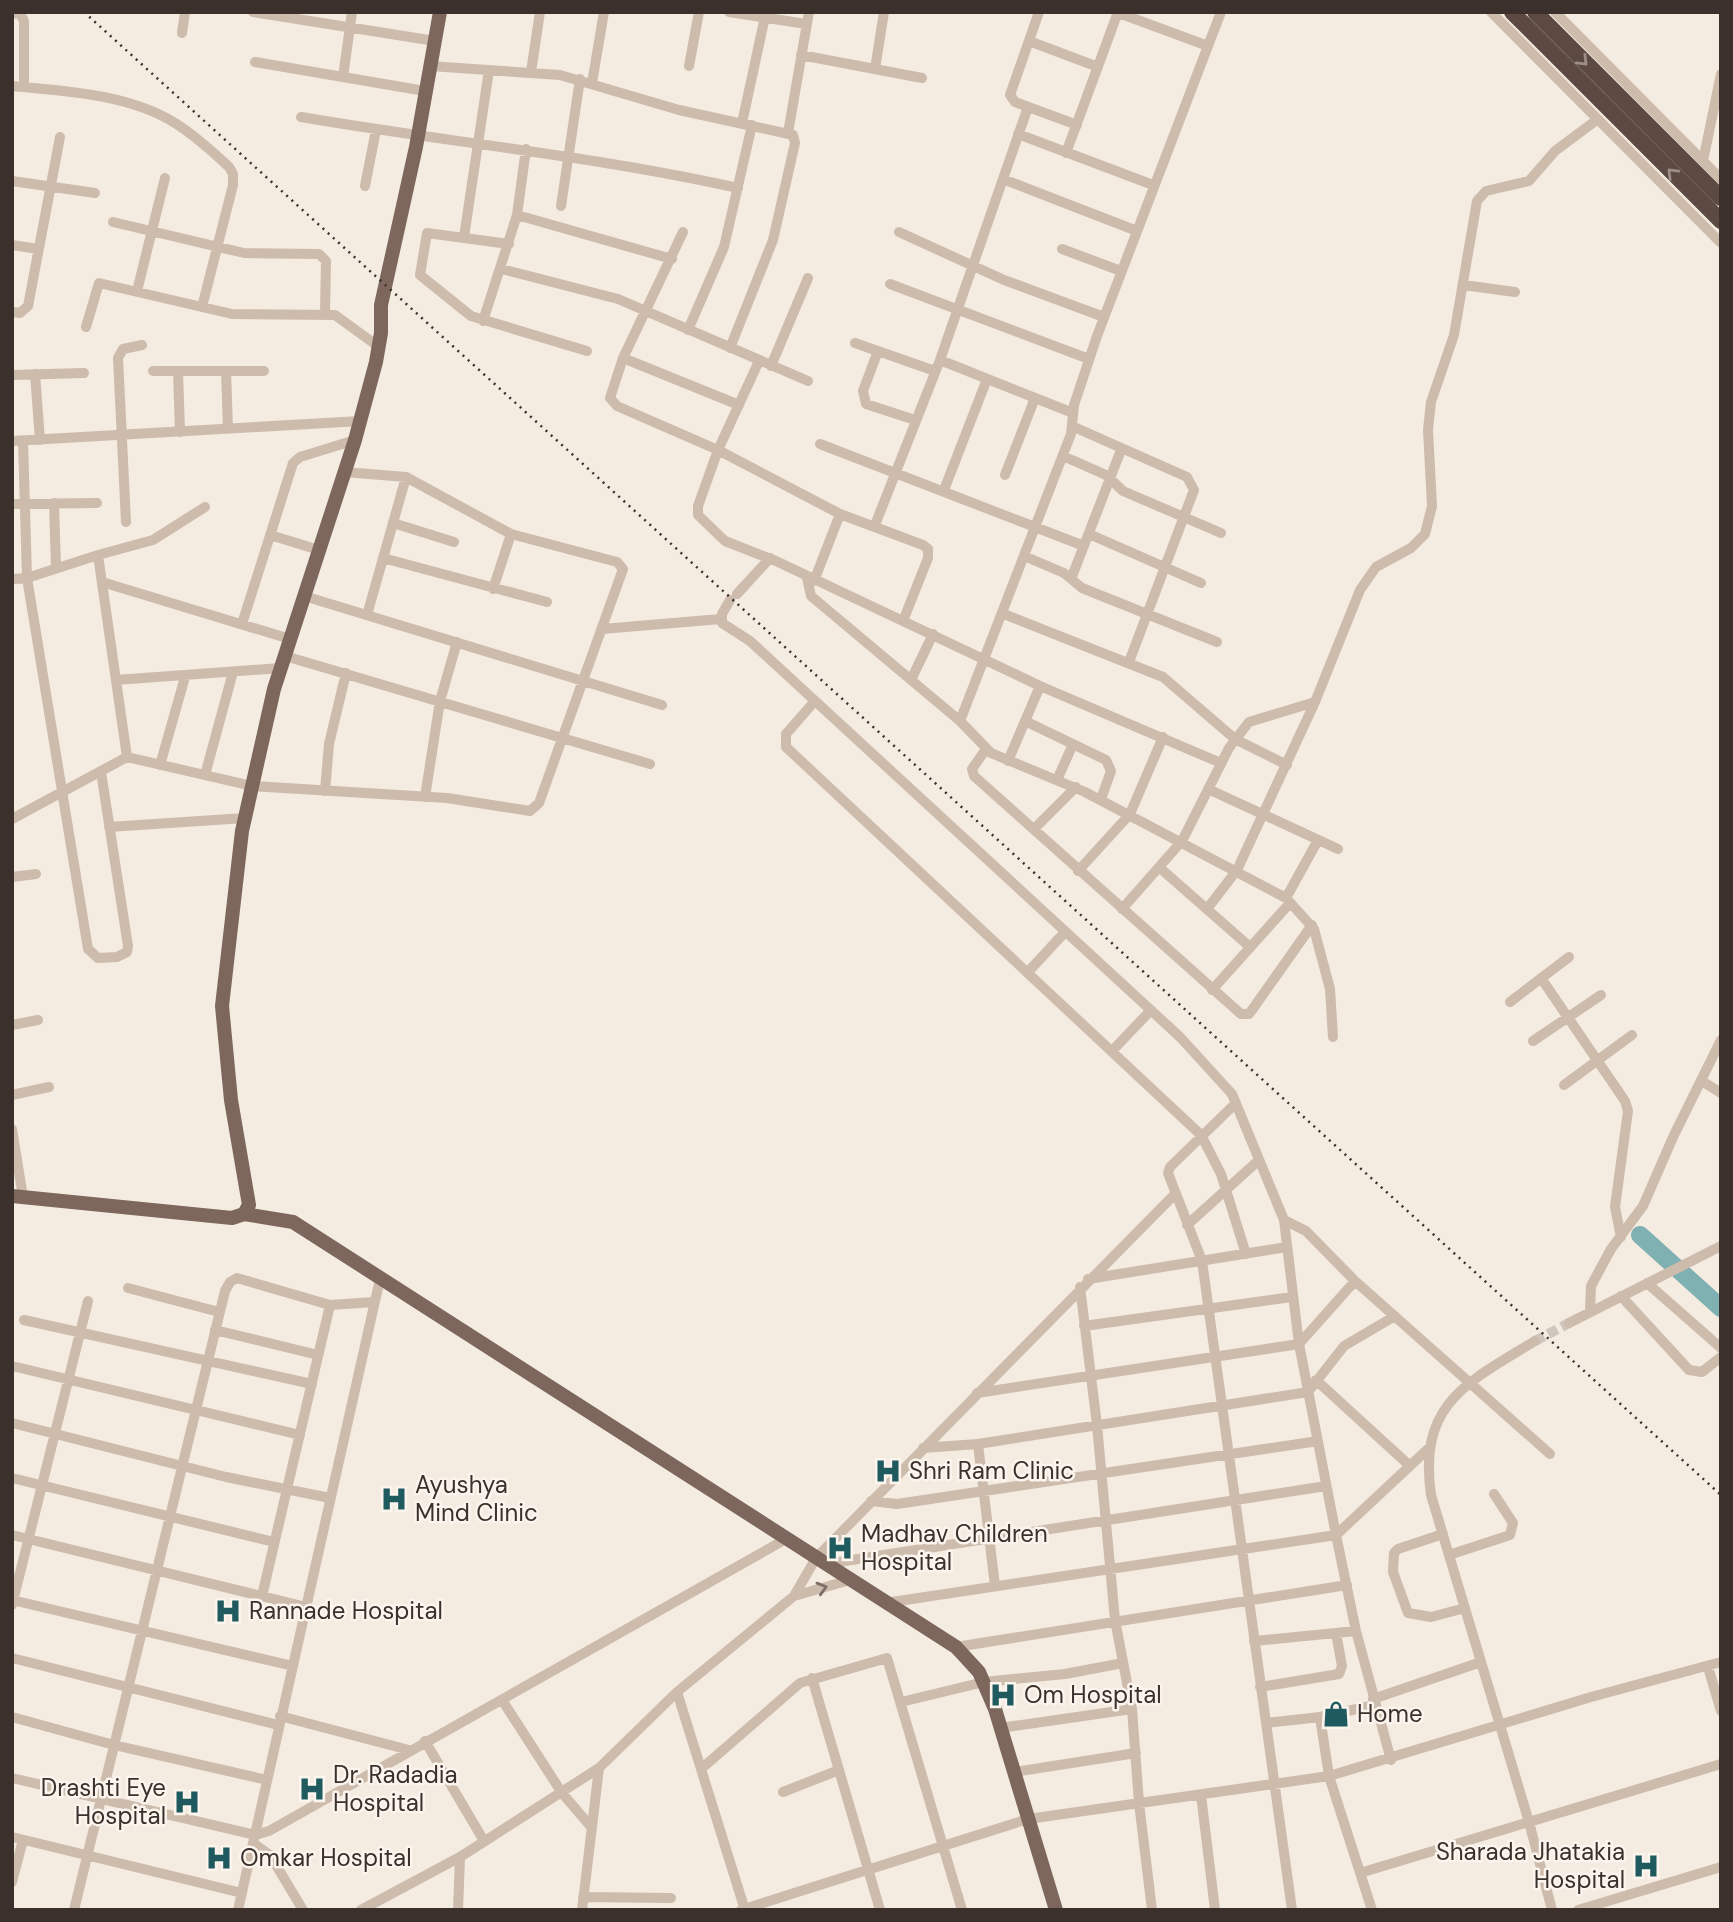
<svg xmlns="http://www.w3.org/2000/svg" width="1733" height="1922" font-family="'DM Sans',sans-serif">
  <rect width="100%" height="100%" fill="#f4ebe1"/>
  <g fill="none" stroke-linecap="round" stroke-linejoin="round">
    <!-- river -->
    <path stroke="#7fb0b2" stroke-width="18" d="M1640 1235 1721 1308"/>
    <!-- minor-tunnel -->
    <path stroke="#cfc6bd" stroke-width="10" stroke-dasharray="10 5" stroke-linecap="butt" d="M1535 1341 1569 1323"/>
    <!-- minor -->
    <path stroke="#cdbbac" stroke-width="10" d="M253 12 435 41
      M729 12 806 24
      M1039 12 1010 95 1015 102 1077 125
      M1116 12 1208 46
      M1221 12 1097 336 1074 405 1071 434 960 721 991 753 1085 792 1286 898 1314 929 1330 989 1333 1037
      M1491 12 1721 243
      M1555 12 1721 179
      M12 13 20 14 24 21V87
      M182 33 185 12
      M1029 41 1098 67
      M801 55 922 78
      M255 62 425 91
      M430 66 560 75 679 110 793 135 795 143 773 240 730 348
      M689 66 699 12
      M875 69 884 12
      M531 72 540 12
      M343 77 352 12
      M592 83 604 12
      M12 86C64 91 129 94 175 123 194 135 212 151 229 167L233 174V185L202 307
      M301 117C447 142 594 156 738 188
      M742 123 766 12
      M788 133 809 12
      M1018 134 1153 185
      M1066 153 1118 12
      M1703 161 1721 74
      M1003 179 1137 231
      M12 181 95 193
      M365 186 376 130
      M561 206 580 79
      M517 215 672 259
      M113 222 244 253 319 254 326 261 325 313
      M683 232 623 358 610 398 617 406 718 450 840 514 923 545 928 549V558L903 621
      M899 232 1004 280 1104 317
      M464 237 489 70
      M509 244 427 233 420 275 471 316 587 351
      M12 245 38 249
      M1062 249 1121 271
      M502 269 618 299 808 381
      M890 284 1089 359
      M1463 285 1515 292
      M137 291 165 178
      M12 312 20 313 28 306 60 137
      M483 321 517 215 526 149
      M86 327 99 283 232 314 335 315 379 347
      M688 330 724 247 752 125
      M855 343 935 371
      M878 351 863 391 866 404 915 420
      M623 358 739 405
      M940 360 1073 413
      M759 361 718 450 698 506V515L725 541 776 561 1040 686 1221 763
      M771 366 808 278
      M153 371H264
      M178 371 180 432
      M226 371 228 429
      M35 374 40 440
      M12 375 84 373
      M1074 427 1187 477 1194 490 1129 662
      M12 441 361 421
      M23 441 27 578 88 949 98 958 117 957 127 952 128 946 101 772
      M820 444 1084 546
      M1063 456 1106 475 1123 491 1221 533
      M1005 475 1035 398
      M944 490 987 379
      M54 503 56 567
      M12 504 97 503
      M126 522 118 358 123 349 142 345
      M393 523 454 542
      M875 525 940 360 1028 107
      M1089 534 1201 583
      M270 535 319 550
      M98 555 153 540 205 507
      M1024 556 1064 573 1082 588 1217 642
      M383 558 547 602
      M807 578 811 596 960 721
      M12 579 27 578 98 555 127 757 252 786 447 798 530 811 539 803 623 569 617 562 511 534 406 477 344 472
      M1071 579 1121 450
      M814 581 840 514
      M102 582 290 639
      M493 589 511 534
      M737 594 770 558
      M304 596 662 705
      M730 600 722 614V623L750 641 1180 1037 1232 1094 1284 1220 1299 1344 1336 1535 1356 1631 1391 1760
      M1004 614 1163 677 1235 739 1287 765
      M367 615 406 477
      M242 624 293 463 300 457 355 440
      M602 629 721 619
      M285 656 650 764
      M116 680 281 668
      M911 680 933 634
      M814 702 786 734V747L1201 1135 1221 1174 1246 1254
      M1025 721 1106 760 1111 771 1101 799
      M986 749 972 769 974 776 1241 1014H1249L1252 1010 1312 925
      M1008 761 1040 686
      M160 765 185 677
      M205 775 233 672
      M1057 780 1073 744
      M1208 789 1338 849
      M325 791 329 744 346 673
      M425 797 440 701 457 642
      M12 819 127 757
      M109 827 245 818
      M1034 829 1076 787
      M1160 868 1250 947
      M1078 871 1130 814 1163 737
      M12 877 36 874
      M1286 898 1318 840
      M1122 909 1182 841 1229 748 1249 722 1315 702
      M1207 909 1237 870 1315 702 1360 590 1376 567 1411 548 1425 534 1432 506 1428 430 1431 402 1454 335 1477 201 1486 191 1529 181 1555 151 1598 119
      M1028 972 1065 932
      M1541 978 1625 1101 1628 1111 1615 1207 1621 1237
      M1212 990 1290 903
      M1510 1002 1569 957
      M12 1025 38 1020
      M1533 1041 1601 995
      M1112 1051 1151 1010
      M1702 1081 1721 1093
      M1564 1085 1632 1035
      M12 1095 49 1087
      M1236 1103 1170 1167 1168 1173 1202 1261 1292 1910
      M12 1129 23 1197
      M1284 1220 1306 1231 1355 1281 1550 1454
      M1187 1225 1259 1160
      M1088 1279 1287 1247
      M1647 1283 1721 1348
      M1080 1287 1097 1425 1115 1620 1132 1709 1139 1803 1152 1910
      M128 1288 219 1312
      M1621 1296 1689 1370 1702 1372 1721 1357
      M1590 1312 1591 1286 1611 1249 1643 1206 1674 1135 1721 1040
      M24 1320 312 1384
      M1569 1323 1721 1246
      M1084 1326 1292 1297
      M215 1330 318 1355
      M1535 1341C1466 1383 1418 1404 1431 1495L1529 1822 1552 1910
      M12 1366 300 1435
      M1316 1380 1410 1466
      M977 1393 1299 1344 1355 1281
      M12 1423 226 1477 330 1498
      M978 1444 995 1586
      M923 1448 978 1444 1308 1392 1344 1346 1395 1316
      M12 1478 274 1542
      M871 1501 897 1504 1318 1441
      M1443 1534 1398 1549 1394 1553 1393 1572 1408 1613 1431 1617 1465 1608
      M12 1535 306 1607
      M1449 1555 1510 1535 1513 1523 1494 1494
      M826 1564 1326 1486
      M262 1596 330 1305
      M794 1596 850 1580
      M12 1600 293 1666
      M885 1603 1336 1535 1428 1449
      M12 1605 88 1301
      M1254 1641 1356 1631
      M956 1647 1347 1585
      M12 1658 278 1725
      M1708 1667 1721 1711
      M812 1678 880 1910
      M1260 1687 1339 1674 1342 1666 1336 1633
      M677 1692 745 1910
      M1373 1699 1481 1662
      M502 1700 562 1793 592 1828
      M901 1702 984 1682 1065 1674 1123 1663
      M280 1716 409 1750
      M12 1717 114 1745 267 1780
      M1320 1717 1329 1776 1372 1910
      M1266 1723 1320 1717 1375 1705
      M1000 1728 1132 1709
      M425 1741 484 1841
      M701 1769 800 1683 887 1658 962 1910
      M1014 1772 1136 1753
      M12 1778 255 1835 269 1831 786 1539
      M783 1792 839 1770
      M1201 1795 1215 1910
      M12 1837 242 1893
      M253 1843 270 1855 303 1910
      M1360 1873 1721 1764
      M12 1882 23 1840
      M583 1897 671 1898
      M74 1910 225 1291 230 1282 237 1278 330 1305 374 1302
      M238 1910 380 1279
      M361 1910 460 1857 599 1768 677 1692 794 1596 816 1558 1175 1194
      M458 1910 460 1857
      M582 1910 599 1768
      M741 1910 1028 1819 1329 1776 1591 1697 1721 1662
      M1578 1910 1721 1867"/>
    <!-- major -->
    <path stroke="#7d675c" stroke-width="14" d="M12 1196 232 1218 244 1214 249 1205 231 1100 222 1006 242 831 274 689 355 440 376 362 381 333V305L416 147 440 12
      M244 1214 293 1222 956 1647 979 1672 995 1709 1056 1910"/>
    <!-- highway -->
    <path stroke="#5c4a42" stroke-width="16" d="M1512 12 1721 221
      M1535 12 1721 198"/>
    <!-- rail -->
    <path stroke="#3b302b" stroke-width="2.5" stroke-dasharray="2 5" stroke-linecap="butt" d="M84 12 1721 1495"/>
  </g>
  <!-- one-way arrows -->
  <defs><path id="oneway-chevron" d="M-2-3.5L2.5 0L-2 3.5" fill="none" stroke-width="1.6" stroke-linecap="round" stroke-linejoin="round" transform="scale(1.75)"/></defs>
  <g stroke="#9c8e87">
    <use href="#oneway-chevron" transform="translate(1583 61) rotate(45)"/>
    <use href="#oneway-chevron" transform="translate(1672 173) rotate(-135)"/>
  </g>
  <use stroke="#7d6f65" href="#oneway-chevron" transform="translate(822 1588) rotate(-16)"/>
  <!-- icons -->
  <defs>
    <g id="hospital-bare" transform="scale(2.1)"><path d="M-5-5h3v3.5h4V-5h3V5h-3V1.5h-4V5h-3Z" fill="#1f5a5e" stroke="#fbf5ee" stroke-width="2.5" paint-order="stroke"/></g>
    <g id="shop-bare" transform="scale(2.1)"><path d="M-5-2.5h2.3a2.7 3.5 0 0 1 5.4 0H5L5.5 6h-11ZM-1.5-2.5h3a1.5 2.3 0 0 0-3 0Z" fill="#1f5a5e" stroke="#fbf5ee" stroke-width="2.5" paint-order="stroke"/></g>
  </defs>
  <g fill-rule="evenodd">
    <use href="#hospital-bare" x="888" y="1471"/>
    <use href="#hospital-bare" x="394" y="1499"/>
    <use href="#hospital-bare" x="840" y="1548"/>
    <use href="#hospital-bare" x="228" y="1611"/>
    <use href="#hospital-bare" x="1003" y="1695"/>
    <use href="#shop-bare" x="1336" y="1714"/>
    <use href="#hospital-bare" x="312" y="1789"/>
    <use href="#hospital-bare" x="187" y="1802"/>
    <use href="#hospital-bare" x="219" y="1858"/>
    <use href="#hospital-bare" x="1646" y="1866"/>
  </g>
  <g text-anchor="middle" stroke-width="5" stroke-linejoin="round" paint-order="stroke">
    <!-- poi labels -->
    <g font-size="24" fill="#3b302b" stroke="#fbf5ee" text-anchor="start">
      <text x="909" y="1479">Shri Ram Clinic</text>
      <text x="415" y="1493">Ayushya<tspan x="415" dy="28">Mind Clinic</tspan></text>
      <text x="861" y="1542">Madhav Children<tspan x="861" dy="28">Hospital</tspan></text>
      <text x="249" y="1619">Rannade Hospital</text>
      <text x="1024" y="1703">Om Hospital</text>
      <text x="1357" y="1722">Home</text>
      <text x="333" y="1783">Dr. Radadia<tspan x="333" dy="28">Hospital</tspan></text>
      <text x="166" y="1796" text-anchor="end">Drashti Eye<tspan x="166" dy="28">Hospital</tspan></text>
      <text x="1625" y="1860" text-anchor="end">Sharada Jhatakia<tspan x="1625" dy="28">Hospital</tspan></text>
      <text x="240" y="1866">Omkar Hospital</text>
    </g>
  </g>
  <!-- border -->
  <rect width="1733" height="1922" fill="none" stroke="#3b302b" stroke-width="28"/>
</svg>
